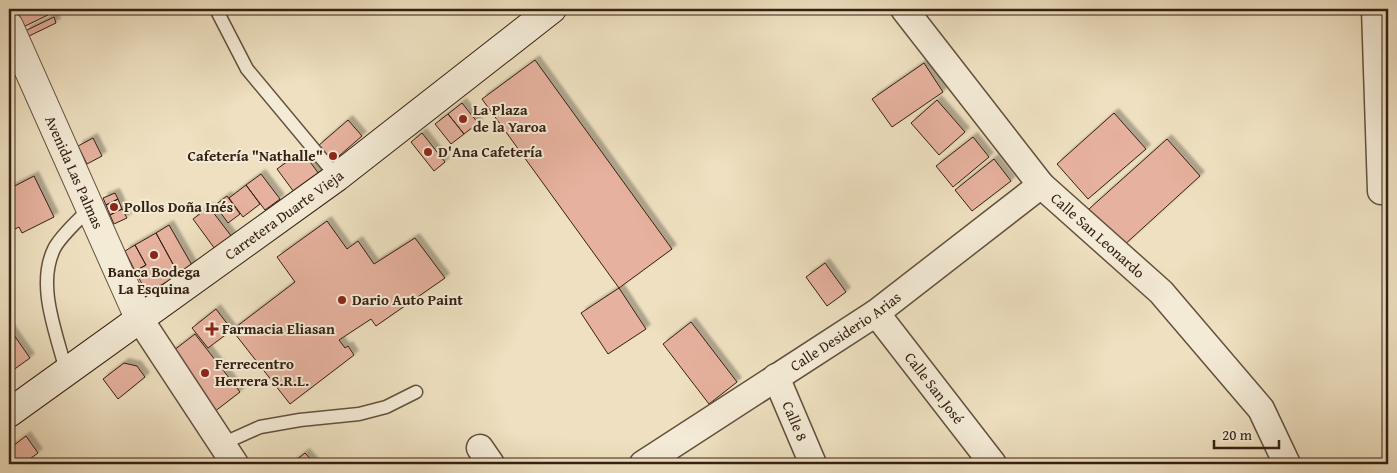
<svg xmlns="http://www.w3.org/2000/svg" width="1397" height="473" font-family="'Gentium Book Plus',serif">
  <defs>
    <filter id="shadow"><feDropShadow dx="4.5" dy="-4.5" stdDeviation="1" flood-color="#0004"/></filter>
  </defs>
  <rect width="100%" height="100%" fill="#eee0c0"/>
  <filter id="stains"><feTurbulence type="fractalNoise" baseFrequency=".004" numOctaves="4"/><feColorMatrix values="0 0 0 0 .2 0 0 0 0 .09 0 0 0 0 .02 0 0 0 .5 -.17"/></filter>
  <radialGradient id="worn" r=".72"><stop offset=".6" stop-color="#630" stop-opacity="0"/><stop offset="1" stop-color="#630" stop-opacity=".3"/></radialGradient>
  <!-- building -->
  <path fill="#e6b19e" stroke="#352013" filter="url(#shadow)" d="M12 9H45L48 15 21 28Z
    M54 17 56 23 27 37 25 31Z
    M535 60 672 249 619 288 482 99Z
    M924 63 943 92 892 127 872 99Z
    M937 100 965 132 939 155 911 123Z
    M462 103 478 123 464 134 448 114Z
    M1114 113 1146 149 1088 199 1057 164Z
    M448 114 464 134 451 144 435 124Z
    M348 120 362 136 332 162 318 146Z
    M422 133 445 162 434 171 411 142Z
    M973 137 989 157 953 187 936 166Z
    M93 138 102 156 87 164 78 146Z
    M1167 139 1200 176 1122 247 1089 209Z
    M302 151 319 174 294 192 277 169Z
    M994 159 1011 181 972 211 955 190Z
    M261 174 280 199 265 210 246 185Z
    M34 176 54 217 22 233 19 227 13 230 9 222V189Z
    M246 185 260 204 243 217 229 198Z
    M115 193 118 199 106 205 103 198Z
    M227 196 240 214 228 223 215 205Z
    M118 199 122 209 110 215 106 205Z
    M209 207 232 237 215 249 193 219Z
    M122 209 127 218 114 224 110 215Z
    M327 221 347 249 358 241 374 264 415 238 445 278 376 326 371 319 339 340 345 348 348 346 354 355 290 404 232 330 295 282 277 257Z
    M169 225 193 267 179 275 156 233Z
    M156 233 179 275 147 293 135 271 146 265 135 245Z
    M135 245 146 265 135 271 125 251Z
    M825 263 846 292 827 306 806 277Z
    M619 288 646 329 608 354 581 313Z
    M216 309 232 330 208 348 192 328Z
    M691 322 737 382 709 404 663 344Z
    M9 328 30 358 9 373Z
    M195 334 240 392 214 412 169 354Z
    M124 363 137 366 145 377 118 399 103 379Z
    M26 436 38 453 23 464H9V449Z
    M305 453 315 464H291Z"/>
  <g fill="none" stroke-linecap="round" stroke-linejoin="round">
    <!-- service casing -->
    <g stroke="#63503e" stroke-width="15">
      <path id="service" d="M216 9 247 69 337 177
        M66 371C57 334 36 286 54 249 60 236 80 219 90 208
        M222 444 260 427 300 420 359 414 386 407 416 392"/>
    </g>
    <!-- minor casing -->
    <g stroke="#63503e" stroke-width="29">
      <g id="minor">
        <path id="s1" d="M904 9 1041 185 1161 292 1261 409 1287 464"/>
        <path d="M1375 9 1381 191"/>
        <path id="s2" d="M876 313 993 464"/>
        <path d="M139 318 235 464"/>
        <path id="s3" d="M776 377 813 464"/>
        <path d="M480 448 491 464"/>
        <path id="s4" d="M643 464 876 313 1041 185"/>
      </g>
    </g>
    <!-- tertiary casing -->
    <g stroke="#63503e" stroke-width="30">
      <g id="tertiary">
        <path id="s5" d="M9 26 139 318"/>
      </g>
    </g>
    <!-- secondary casing -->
    <g stroke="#352013" stroke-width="30">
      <g id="secondary">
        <path id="s6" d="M9 413 337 177 552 9"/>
      </g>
    </g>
    <!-- service -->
    <use href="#service" stroke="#f4ebd6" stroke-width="12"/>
    <!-- minor -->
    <use href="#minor" stroke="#f4ebd6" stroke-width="26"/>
    <!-- tertiary -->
    <use href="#tertiary" stroke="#f4ebd6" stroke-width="28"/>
    <!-- secondary -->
    <use href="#secondary" stroke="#f4ebd6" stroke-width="28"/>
  </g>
  <!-- markers -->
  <g fill="#8f2418" stroke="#f4ebd6" stroke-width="2">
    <circle cx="463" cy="119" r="5"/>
    <circle cx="428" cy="152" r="5"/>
    <circle cx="333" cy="156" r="5"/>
    <circle cx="114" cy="207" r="5"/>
    <circle cx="154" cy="255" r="5"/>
    <circle cx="342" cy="300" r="5"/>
    <path d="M209.5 321.5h5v5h5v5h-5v5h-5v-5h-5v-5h5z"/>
    <circle cx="205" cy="373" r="5"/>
  </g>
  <g text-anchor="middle" stroke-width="4" stroke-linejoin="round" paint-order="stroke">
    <!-- poi labels -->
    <g font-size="15" font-weight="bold" fill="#352013" stroke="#f4ebd6" text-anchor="start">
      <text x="473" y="115">La Plaza<tspan x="473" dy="17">de la Yaroa</tspan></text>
      <text x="438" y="157">D'Ana Cafetería</text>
      <text x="323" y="161" text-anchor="end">Cafetería "Nathalle"</text>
      <text x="124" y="212">Pollos Doña Inés</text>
      <text x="154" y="277" text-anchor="middle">Banca Bodega<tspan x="154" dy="17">La Esquina</tspan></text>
      <text x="352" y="305">Dario Auto Paint</text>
      <text x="222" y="334">Farmacia Eliasan</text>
      <text x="215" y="369">Ferrecentro<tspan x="215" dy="17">Herrera S.R.L.</tspan></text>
    </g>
    <!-- street labels -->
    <g font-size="15" fill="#352013" stroke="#f4ebd6">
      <text dy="5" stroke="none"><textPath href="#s5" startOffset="160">Avenida Las Palmas</textPath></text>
      <text dy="5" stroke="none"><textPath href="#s6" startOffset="339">Carretera Duarte Vieja</textPath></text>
      <text dy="5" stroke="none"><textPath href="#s1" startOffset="299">Calle San Leonardo</textPath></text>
      <text dy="5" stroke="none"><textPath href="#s4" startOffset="242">Calle Desiderio Arias</textPath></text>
      <text dy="5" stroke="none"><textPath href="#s2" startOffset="95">Calle San José</textPath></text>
      <text dy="5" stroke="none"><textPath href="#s3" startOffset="48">Calle 8</textPath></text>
    </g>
  </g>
  <!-- margin -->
  <rect width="1397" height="473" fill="none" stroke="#eee0c0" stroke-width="30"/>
  <rect x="10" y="10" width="1377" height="453" fill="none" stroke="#352013" stroke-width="2.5"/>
  <rect x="15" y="15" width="1367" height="443" fill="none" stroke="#352013"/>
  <!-- scale -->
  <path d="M1214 440v8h65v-8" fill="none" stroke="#352013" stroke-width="2.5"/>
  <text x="1222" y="440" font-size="15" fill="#352013" stroke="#f4ebd6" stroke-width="4" paint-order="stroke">20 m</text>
  <rect width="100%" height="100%" filter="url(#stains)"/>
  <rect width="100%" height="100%" fill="url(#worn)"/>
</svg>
